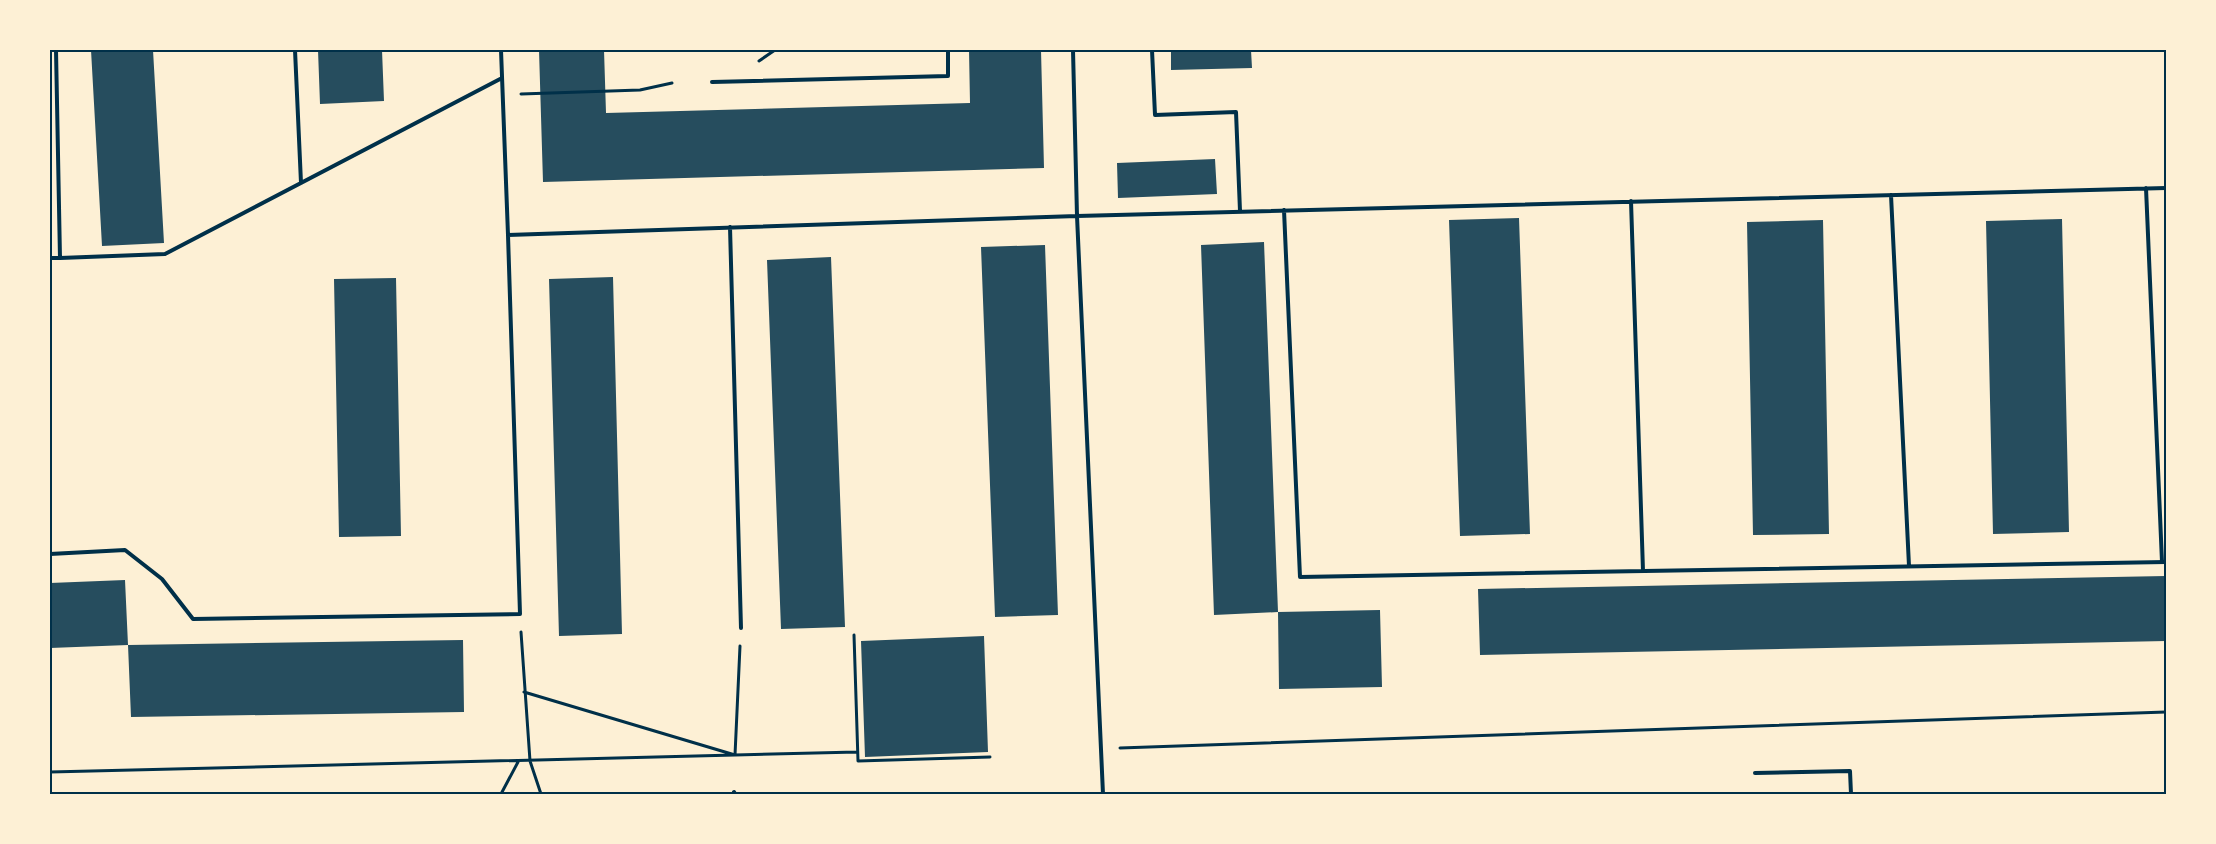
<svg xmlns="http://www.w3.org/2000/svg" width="2216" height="844" font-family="Rubik,sans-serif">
  <rect width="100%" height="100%" fill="#fdf0d5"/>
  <!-- building -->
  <path fill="#264d5e" d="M91 50H153L164 243 102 246Z
    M318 50H382L384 101 320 104Z
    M539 50H604L606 113 970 103 969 50H1041L1044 168 543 182Z
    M1171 50H1251L1252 68 1171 70Z
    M1215 159 1217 194 1118 198 1117 163Z
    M1519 218 1530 534 1460 536 1449 220Z
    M2062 219 2069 532 1993 534 1986 221Z
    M1823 220 1829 534 1753 535 1747 222Z
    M1264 242 1278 612 1214 615 1201 245Z
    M1045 245 1058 615 995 617 981 247Z
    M831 257 845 627 781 629 767 260Z
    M613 277 622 634 559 636 549 279Z
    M396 278 401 536 339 537 334 279Z
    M2166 576V641L1480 655 1478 589Z
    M125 580 128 645 50 648V583Z
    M1380 610 1382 687 1279 689 1278 612Z
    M984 636 988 752 865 757 861 641Z
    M463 640 464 712 131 717 128 645Z"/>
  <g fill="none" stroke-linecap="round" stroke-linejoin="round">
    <!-- path -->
    <path stroke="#003049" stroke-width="3" d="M759 61 775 50
      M521 94 640 90 672 83
      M521 632 530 761 541 794
      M854 635 858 761 990 757
      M524 692 735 755 857 752
      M1120 748 2166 712
      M50 772 735 755 740 646
      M501 794 518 762"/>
    <!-- service -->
    <path stroke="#003049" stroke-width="4" d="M295 50 301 183
      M501 50 508 235
      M1073 50 1077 216 2166 188
      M1152 50 1155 115 1236 112 1240 211
      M712 82 948 76V50
      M2146 188 2162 562
      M1891 195 1909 566
      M1631 201 1643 571
      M1284 210 1300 577 2166 562
      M730 227 741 628
      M50 258H60L56 50
      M60 258 165 254 502 78
      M50 554 125 550 162 579 193 619 520 614 508 235 1077 216 1103 794
      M1755 773 1850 771 1851 794
      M734 792 735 794"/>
  </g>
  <!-- border -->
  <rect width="2216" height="844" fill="none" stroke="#fdf0d5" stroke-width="102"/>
  <rect x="51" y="51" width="2114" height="742" fill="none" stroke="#003049" stroke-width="2"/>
</svg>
